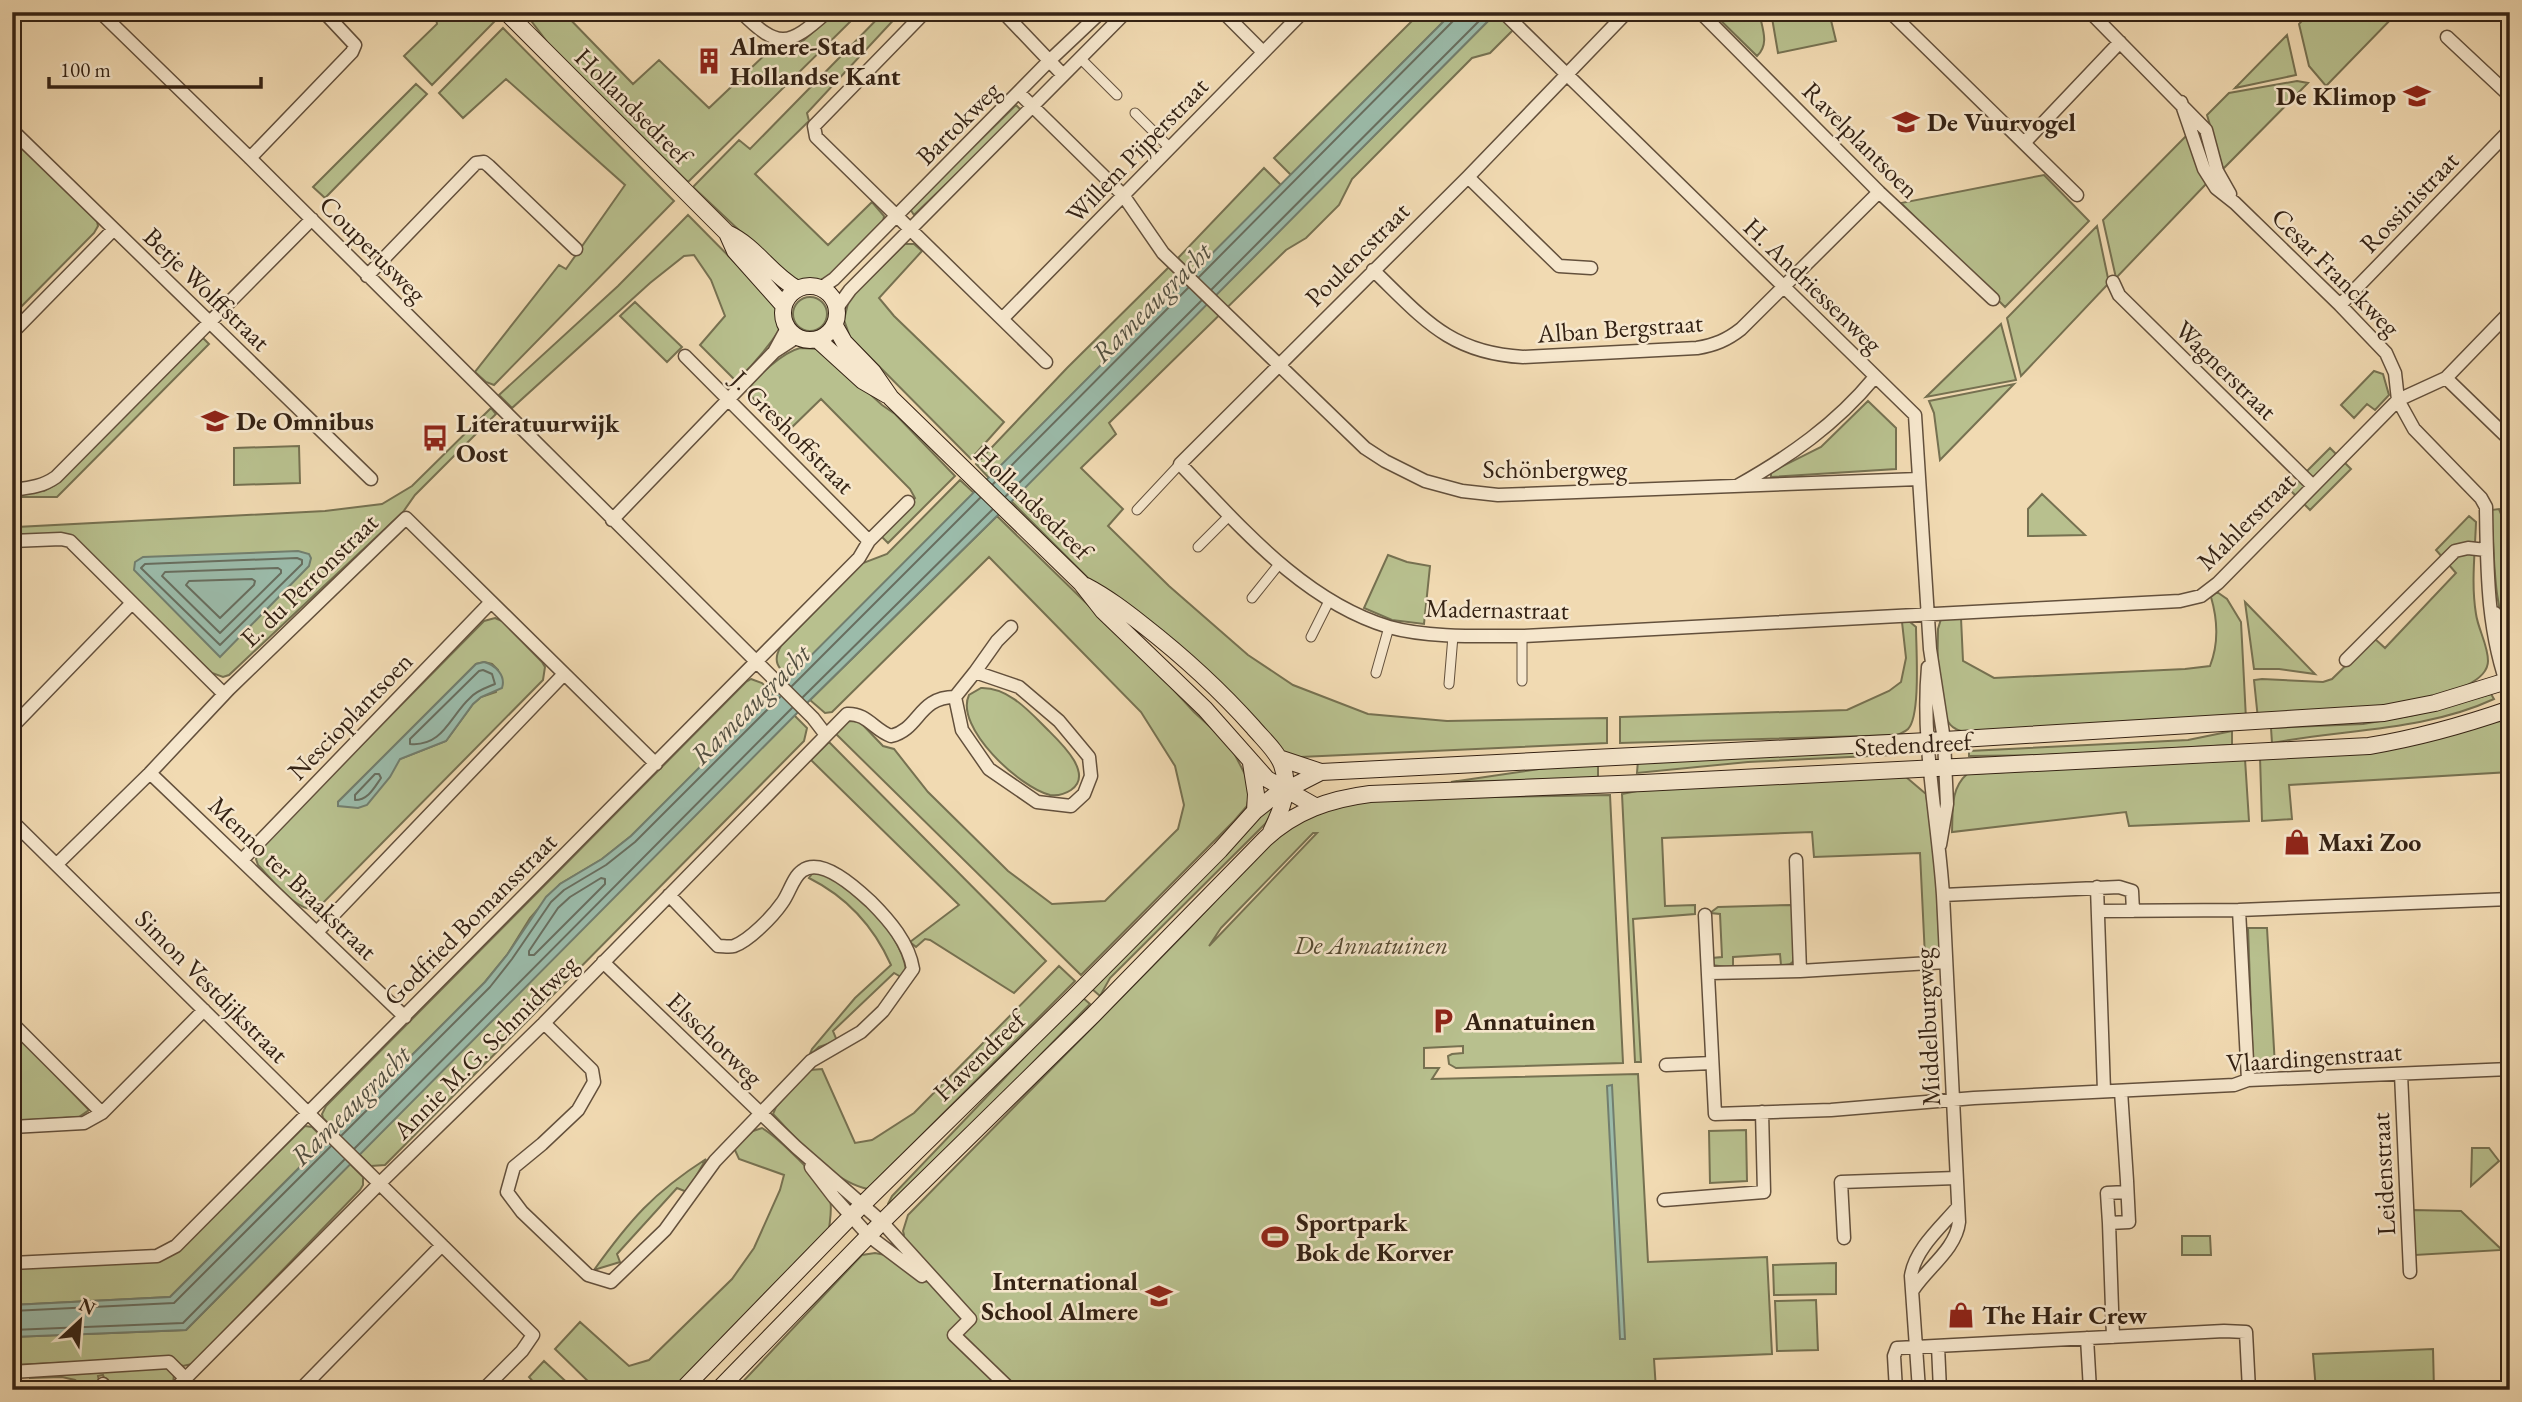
<svg xmlns="http://www.w3.org/2000/svg" width="2522" height="1402" font-family="'EB Garamond',serif">
  <rect width="100%" height="100%" fill="#f1dab2"/>
  <filter id="stains"><feTurbulence type="fractalNoise" baseFrequency=".00286" numOctaves="4"/><feColorMatrix values="0 0 0 0 .2 0 0 0 0 .09 0 0 0 0 .02 0 0 0 .5 -.17"/></filter>
  <radialGradient id="worn" r=".72"><stop offset=".6" stop-color="#630" stop-opacity="0"/><stop offset="1" stop-color="#630" stop-opacity=".3"/></radialGradient>
  <!-- green -->
  <path fill="#b8c08e" stroke="#767151" stroke-width="2" fill-rule="evenodd" d="M435 12H490L496 20 432 85 404 56 437 24Z
    M528 12H563L633 84 659 60 709 108 772 48 797 46 836 12H860L688 182 548 43 526 14Z
    M884 12H901L807 113 809 121 755 174 828 245 872 202 884 216 883 223C871 235 838 273 826 278 813 284 800 282 788 276L693 187 739 140 750 149Z
    M1421 12H1453L1291 175 1274 158Z
    M1497 12H1531L1490 53 1472 58 1352 179 1339 205 1306 238 1286 250 1109 423 1116 434 1081 468 1123 509 1108 526 1169 586 1248 655 1293 685 1368 714 1447 721 1607 718V743L1300 757 1286 754 1092 582 1011 501Z
    M1712 12H1759C1762 28 1770 44 1757 56Z
    M1771 12H1829L1836 41 1778 53Z
    M2310 12H2398L2326 86 2309 66 2299 24Z
    M503 28 674 201 494 385 486 382 475 372 559 265 566 269 625 185 506 79 463 118 439 93Z
    M2287 35 2296 75 2235 88Z
    M2297 81 2308 83 2223 169 2207 115 2229 93Z
    M416 84 427 94 325 198 313 187Z
    M1016 105 1022 111 914 215 910 209Z
    M2186 136 2191 143 2207 183 2116 278 2103 220Z
    M12 138 97 221 98 226 94 233 12 316Z
    M1264 168 1281 185 1193 273 1178 258Z
    M2044 175 2089 221 2005 307 1901 203Z
    M688 215 778 306 776 317 780 329C767 349 753 365 736 381L700 345 725 316 711 280 694 255 684 256 650 283 512 408 499 395 618 286Z
    M2097 226 2109 283 2021 376 2007 318Z
    M905 244H914L922 251 879 298 894 316 1004 422 971 459 850 337 844 320 849 299Z
    M1169 267 1184 282 989 478 976 464 1067 368Z
    M793 314a17 17 0 1 1 34 0a17 17 0 1 1-34 0Z
    M635 302 682 347 667 362 620 316Z
    M2001 324 2016 380 1926 397Z
    M203 338 209 344 57 497H14L13 493 44 491 55 485Z
    M800 348 818 349 827 355 882 405 895 414 955 476 888 543 881 536 915 498 910 489 821 399 787 432 747 392C754 377 784 352 800 348Z
    M2374 371 2383 374 2389 395 2375 410 2367 404 2354 418 2341 405Z
    M2014 384 1940 460 1934 413 1929 401Z
    M1868 401 1896 428V469L1771 477V472L1821 447Z
    M491 408 496 414 415 495 403 512 229 675 223 677 212 673 74 538 66 534H18L17 527 325 511 382 504 412 486Z
    M299 446 300 483 234 485V448Z
    M2330 448 2351 469 2310 510 2289 489Z
    M960 480 974 493 789 678C778 668 772 661 781 646L863 563 887 554Z
    M2042 494 2085 535 2028 536V509Z
    M2499 509 2510 536V643C2492 603 2495 553 2491 510Z
    M997 516 1159 674 1194 712 1218 734 1234 753 1251 786 1247 806 1234 821 1081 975 836 734 849 721 860 722 883 746 894 749 928 792 1008 871 1052 904 1105 901 1178 829 1184 805 1175 766 1141 712 989 557 832 712 825 713 810 700Z
    M2469 516 2476 522C2475 553 2471 584 2476 614 2478 629 2488 645 2488 661 2488 708 2295 716 2258 719L2254 680 2262 679 2323 682 2332 679 2374 638 2385 648 2456 573 2436 550Z
    M1388 555 1407 562 1430 566 1424 624 1392 620 1364 608Z
    M2217 592 2227 599 2241 622 2246 719 1966 732C1963 731 1959 731 1956 729 1933 718 1938 652 1938 629L1941 619 1961 618 1963 661 1994 678 2185 669 2210 666C2219 643 2218 621 2211 597Z
    M2245 602 2315 674 2279 669H2254Z
    M495 618 502 621 542 662 545 667 543 680 318 908C299 916 271 878 258 865L256 859 261 847 484 621ZM484 662 492 664 498 670 496 692 481 697 473 704 446 741 400 759 338 805V802L476 664Z
    M1902 622H1910L1916 627C1916 647 1921 716 1908 729 1905 732 1901 733 1898 735L1620 743V717L1847 710 1889 691 1901 682 1906 658Z
    M751 679 762 683 774 694 631 836 602 859 560 884 530 918 507 955 485 982 336 1131 323 1118 322 1114 326 1106 746 682Z
    M981 688C1008 687 1029 711 1047 729 1059 741 1095 774 1071 790 1065 794 1057 796 1050 795 1020 788 954 727 969 695Z
    M2491 694 2494 699C2425 731 2345 729 2272 743L2271 728 2363 724 2414 715Z
    M794 715 807 728 804 741 385 1165 371 1166 359 1154Z
    M2499 721 2510 722V772L2289 785 2292 819 2262 821 2260 757Z
    M2232 731V745L2046 755 1969 756V751L2188 740Z
    M829 742 1046 961 1014 993 930 940 925 939 916 947 910 942 959 905 811 760Z
    M1908 748 1909 751 1891 755 1748 762 1637 773 1638 760Z
    M2245 759 2249 821 2129 826 2126 812 1952 832C1953 811 1950 789 1967 774Z
    M1580 763H1598V778L1451 782Z
    M1906 777 1926 794 1935 851 1940 956 1925 957 1920 853 1814 857 1812 832 1662 838 1665 906 1695 905V914L1633 919 1641 1062H1635L1622 794 1647 789Z
    M1610 795 1623 1063 1456 1068 1449 1064 1448 1056 1452 1054 1463 1053V1046L1424 1048V1068H1439L1432 1079 1638 1074 1648 1262 1767 1257 1772 1354 1654 1359 1656 1390H735L862 1255 875 1253 885 1255 904 1235 903 1231 908 1215 1184 934 1276 836 1296 823 1326 811 1371 799ZM1313 833H1317L1209 946 1221 928Z
    M1281 800 1265 824 1110 978 1100 996 1092 989 1250 825Z
    M814 871C850 877 901 933 906 970L901 977 894 973 833 1031 837 1041 819 1047 809 1056 812 1049 855 998 891 965C874 927 847 897 809 878Z
    M1790 905 1795 908V958C1792 965 1789 965 1781 965L1780 954 1733 957V968L1712 965V958L1722 957 1720 914 1710 913 1718 907Z
    M2248 928H2267L2275 1066 2253 1067Z
    M1059 966 1075 981 868 1189C832 1182 798 1140 773 1114L776 1107 810 1070 822 1069 855 1143 872 1140 914 1113Z
    M1082 997 1090 1004 889 1210 888 1204 892 1196Z
    M12 1030 89 1110 79 1117 12 1121Z
    M305 1126 312 1127 326 1141 170 1297 12 1305V1268L163 1258 181 1249Z
    M762 1128C778 1137 821 1180 829 1196 833 1206 830 1219 829 1229L674 1390H597L555 1349 580 1322 629 1366 649 1360 732 1279 754 1248 780 1190 784 1175 739 1159 734 1148 753 1131Z
    M1746 1130 1747 1181 1710 1183 1709 1131Z
    M2472 1148H2489L2499 1161 2471 1186Z
    M706 1159 687 1192 677 1188 617 1254 620 1262 594 1270C630 1220 653 1193 706 1159Z
    M350 1164 363 1177V1185L360 1190 192 1364 183 1366 165 1358 12 1365V1337L186 1330Z
    M2412 1210 2461 1211 2502 1250 2415 1255Z
    M2182 1236H2210L2211 1255H2182Z
    M1836 1263V1294L1774 1295 1773 1265Z
    M1816 1300 1818 1350 1777 1351 1775 1301Z
    M2433 1349 2434 1390H2316L2313 1354Z
    M544 1361 575 1390H540L529 1377Z
    M167 1368 174 1374 173 1384 167 1390H108L103 1375 98 1376 101 1390H89L75 1380 62 1377 30 1378V1375Z"/>
  <!-- water -->
  <path fill="#9bbbaa" stroke="#727e6e" stroke-width="2" d="M1453 12H1497L997 516 810 700 186 1330 12 1337V1305L170 1297 485 982 507 955 546 897 560 884 602 859 631 836Z
    M298 551 309 554 311 558 309 566 220 657 134 570 135 562 143 557Z
    M484 662C496 665 506 676 502 688L481 697 473 704 446 741 400 759 390 777 367 805 358 808 338 806V802L476 664Z
    M1612 1085 1625 1339H1620L1607 1086Z"/>
  <g fill="none" stroke-linecap="round" stroke-linejoin="round">
    <!-- shore -->
    <path stroke="#686e5f" stroke-width="2" d="M1199 277 1454 20 1457 12
      M1212 289 1488 12
      M993 484 1188 288
      M1006 496 1201 301
      M297 558 302 560V564L220 645 141 568 145 564Z
      M278 568 281 570V573L220 633 162 576 165 572Z
      M252 579 255 581 254 585 220 618 186 585 189 581Z
      M483 670 492 674 495 684C486 688 477 690 470 698 450 716 443 747 410 744V739L479 671Z
      M792 686 980 498
      M803 697 992 510
      M375 774H379L381 778C374 788 368 800 355 800V795Z
      M601 878 605 879V884L534 955H529V951L558 908 570 897Z
      M342 1135 490 987 512 959 551 902 564 890 606 865 635 842 780 697
      M355 1148 792 708
      M12 1311 174 1303 331 1146
      M12 1330 183 1323 344 1160"/>
    <!-- pedestrian casing -->
    <g stroke="#63503c" stroke-width="11">
      <path id="pedestrian" d="M1080 58 1117 95
        M1135 113 1170 148
        M1137 510 1180 464
        M1198 547 1230 515
        M1252 598 1280 563
        M1522 636V681
        M1311 637 1329 601
        M1376 673 1389 627
        M1449 684 1453 636"/>
    </g>
    <!-- minor casing -->
    <g stroke="#63503c" stroke-width="15">
      <path id="minor" d="M100 12 250 158 813 718 826 735
        M741 12C778 49 788 47 827 12
        M925 12 814 126 816 137 1002 319 1303 12
        M1003 12 1062 74
        M1223 12 1263 52
        M1503 12 1915 415 1930 649 1944 740 1947 804 1940 845
        M1627 12 1468 177 1180 464C1240 526 1303 601 1389 627 1428 638 1481 636 1522 636L2180 601 2201 596 2218 583 2398 400 2446 378 2510 312
        M1700 12 1879 192 1993 299
        M1890 12 2077 195
        M2090 12 2206 130 2217 171 2230 194
        M2447 37 2510 96
        M1020 94 1123 195 1163 253 1365 448 1385 461 1425 481 1462 491 1498 495 1919 479
        M2181 102 2204 169 2216 188 2235 203 2340 305 2386 353 2395 373 2398 400 2414 429 2481 498 2486 507C2487 571 2487 633 2510 693
        M12 130 371 479
        M2025 142 2120 42
        M250 158 352 52 355 45 324 12
        M1468 177 1559 266 1591 268
        M1373 270C1423 318 1449 353 1523 357L1697 348C1715 345 1727 340 1741 329L1879 192
        M367 276 476 163 484 162 489 166 576 249
        M2113 282 2119 295 2313 486
        M821 288 834 279 1049 61 1101 12
        M2340 305 2510 130
        M837 308 850 290 1126 12
        M1002 319 1046 362
        M12 333 113 230
        M774 352 787 328
        M685 356 869 541
        M2446 378 2510 440
        M1737 486C1789 457 1836 424 1874 378
        M12 490C28 488 42 487 56 477L312 219
        M612 520 774 352 797 337
        M12 541 61 539 70 541 224 694
        M2495 613 2510 648
        M2346 660 2455 551 2468 548 2486 550
        M975 672 1019 687 1059 721 1089 757 1091 776 1084 794 1071 806 1037 802 989 769 962 730 955 697Z
        M975 672 997 641 1011 627
        M12 727 131 604
        M150 773 405 1017
        M12 821 533 1335 522 1351 483 1390
        M242 860 491 602
        M1796 860 1800 971
        M57 864 150 773 229 689 406 518 656 764
        M2097 887 2104 1091
        M1943 895 2119 887 2132 891 2133 911
        M2239 910 2510 899
        M2098 911 2239 910 2248 1080
        M1705 915 1715 1114 1831 1110 1974 1098 2234 1085 2248 1080 2510 1069
        M317 932 564 674
        M603 962 796 1147 882 1222 970 1319 954 1335 1011 1390
        M1709 973 1800 971 1946 962
        M12 1023 102 1113
        M544 1023 592 1070 594 1082 578 1110 542 1144 514 1167 507 1192 522 1212 588 1275 611 1282 665 1230 715 1161 811 1061 861 1032 883 1011 913 969C909 943 889 920 871 902 857 889 822 856 802 871 793 877 789 894 782 903 773 916 750 940 734 946 730 947 723 946 718 946L669 895
        M1666 1065 1712 1063
        M2401 1074 2410 1272
        M2121 1091 2127 1181 2129 1222 2109 1223 2107 1193 2127 1192
        M12 1127 84 1123 102 1113 204 1010
        M811 1167 834 1197 869 1236 922 1276
        M1664 1200 1764 1192 1762 1112
        M2109 1223 2113 1337
        M1844 1238 1841 1182 1956 1178
        M12 1263 157 1256 176 1246 859 558 869 541 908 502
        M1913 1290C1927 1268 1956 1249 1959 1222L1943 895C1938 819 1921 743 1928 667
        M2087 1338 2090 1390
        M1938 1346 1940 1390
        M12 1372 169 1362 185 1378
        M103 1384 105 1390
        M174 1390 380 1183 544 1023 847 714C867 713 874 730 891 736 920 729 918 697 955 697
        M300 1390 442 1245
        M1896 1390 1894 1356 1897 1348 2224 1331 2246 1332 2249 1390
        M1919 1390 1911 1276C1915 1249 1941 1227 1958 1207"/>
    </g>
    <!-- secondary casing -->
    <g stroke="#342214" stroke-width="18">
      <path id="secondary" d="M506 12 727 233 735 251 784 306
        M727 233C757 247 769 273 797 289
        M783 313a27 27 0 1 1 54 0a27 27 0 1 1-54 0Z
        M835 326 844 342 873 372 891 398 1081 583 1103 611 1205 709 1267 779 1315 806
        M818 340 863 381 887 395
        M1086 586C1107 597 1125 611 1143 625 1184 657 1219 689 1253 727 1263 739 1277 751 1282 765 1291 789 1281 811 1271 832
        M1279 758 1321 772
        M1251 763 1256 794 1255 811
        M682 1390 862 1205 1073 998 1220 850 1255 811 1274 796 1321 772 1928 741 2384 713 2435 703 2510 680
        M718 1390 882 1222 1093 1015 1265 839C1295 811 1330 799 1370 794L1643 783 2369 746C2417 738 2464 725 2510 709"/>
    </g>
    <!-- pedestrian -->
    <use href="#pedestrian" stroke="#f6e7cd" stroke-width="9"/>
    <!-- minor -->
    <use href="#minor" stroke="#f6e7cd" stroke-width="12"/>
    <!-- secondary -->
    <use href="#secondary" stroke="#f6e7cd" stroke-width="16"/>
  </g>
  <!-- icons -->
  <defs>
    <g id="building-bare" transform="scale(2.1)"><path d="M-4-6H4V6H1V3H-1V6H-4ZM-2.5-4.3h1.7v1.8h-1.7ZM.8-4.3h1.7v1.8H.8ZM-2.5-1h1.7V.8h-1.7ZM.8-1h1.7V.8H.8Z" fill="#8f2418" stroke="#f6e7cd" stroke-width="2.5" paint-order="stroke"/></g>
    <g id="school-bare" transform="scale(2.1)"><path d="M0-5L7-2L0 1L-7-2ZM-4 1L0 2.5L4 1V4Q0 6-4 4Z" fill="#8f2418" stroke="#f6e7cd" stroke-width="2.5" paint-order="stroke"/></g>
    <g id="bus-bare" transform="scale(2.1)"><path d="M-5-6H5V4H4V6H2V4H-2V6H-4V4H-5ZM-3.5-4V0h7V-4ZM-3.5 1.2v1.5H-2V1.2ZM2 1.2v1.5H3.5V1.2Z" fill="#8f2418" stroke="#f6e7cd" stroke-width="2.5" paint-order="stroke"/></g>
    <g id="shop-bare" transform="scale(2.1)"><path d="M-5-2.5h2.3a2.7 3.5 0 0 1 5.4 0H5L5.5 6h-11ZM-1.5-2.5h3a1.5 2.3 0 0 0-3 0Z" fill="#8f2418" stroke="#f6e7cd" stroke-width="2.5" paint-order="stroke"/></g>
    <g id="parking-bare" transform="scale(2.1)"><path d="M-3.5-5.5H1a3.5 3.5 0 0 1 0 7H-1V5.5H-3.5ZM-1-3.4V-.6H.8a1.4 1.4 0 0 0 0-2.8Z" fill="#8f2418" stroke="#f6e7cd" stroke-width="2.5" paint-order="stroke"/></g>
    <g id="stadium-bare" transform="scale(2.1)"><path d="M0-5a6.5 5 0 1 0 0 10a6.5 5 0 1 0 0-10ZM-3.5-1.8h7v3.6h-7Z" fill="#8f2418" stroke="#f6e7cd" stroke-width="2.5" paint-order="stroke"/></g>
  </defs>
  <g fill-rule="evenodd">
    <use href="#building-bare" x="709" y="61"/>
    <use href="#school-bare" x="2417" y="96"/>
    <use href="#school-bare" x="1906" y="122"/>
    <use href="#school-bare" x="215" y="421"/>
    <use href="#bus-bare" x="435" y="438"/>
    <use href="#shop-bare" x="2297" y="842"/>
    <use href="#parking-bare" x="1443" y="1021"/>
    <use href="#stadium-bare" x="1275" y="1237"/>
    <use href="#school-bare" x="1159" y="1296"/>
    <use href="#shop-bare" x="1961" y="1315"/>
  </g>
  <g text-anchor="middle" stroke-width="5" stroke-linejoin="round" paint-order="stroke">
    <!-- poi labels -->
    <g font-size="26" font-weight="bold" fill="#342214" stroke="#f6e7cd" text-anchor="start">
      <text x="730" y="55">Almere-Stad<tspan x="730" dy="30">Hollandse Kant</tspan></text>
      <text x="2396" y="105" text-anchor="end">De Klimop</text>
      <text x="1927" y="131">De Vuurvogel</text>
      <text x="236" y="430">De Omnibus</text>
      <text x="456" y="432">Literatuurwijk<tspan x="456" dy="30">Oost</tspan></text>
      <text x="2318" y="851">Maxi Zoo</text>
      <text x="1464" y="1030">Annatuinen</text>
      <text x="1296" y="1231">Sportpark<tspan x="1296" dy="30">Bok de Korver</tspan></text>
      <text x="1138" y="1290" text-anchor="end">International<tspan x="1138" dy="30">School Almere</tspan></text>
      <text x="1982" y="1324">The Hair Crew</text>
    </g>
    <!-- street labels -->
    <g font-size="26" fill="#342214" stroke="#f6e7cd">
      <text transform="translate(633 106) rotate(45)" y="9">Hollandsedreef</text>
      <text transform="translate(958 123) rotate(-45)" y="9">Bartokweg</text>
      <text transform="translate(1861 140) rotate(45)" y="9">Ravelplantsoen</text>
      <text transform="translate(1137 150) rotate(-46)" y="9">Willem Pijperstraat</text>
      <text transform="translate(2409 202) rotate(-46)" y="9">Rossinistraat</text>
      <text transform="translate(373 249) rotate(45)" y="9">Couperusweg</text>
      <text transform="translate(1357 254) rotate(-45)" y="9">Poulencstraat</text>
      <text transform="translate(2336 272) rotate(45)" y="9">Cesar Franckweg</text>
      <text transform="translate(1813 285) rotate(44)" y="9">H. Andriessenweg</text>
      <text transform="translate(207 289) rotate(44)" y="9">Betje Wolffstraat</text>
      <text transform="translate(1620 328) rotate(-4)" y="9">Alban Bergstraat</text>
      <text transform="translate(2226 370) rotate(44)" y="9">Wagnerstraat</text>
      <text transform="translate(793 432) rotate(45)" y="9">J. Greshoffstraat</text>
      <text x="1555" y="478">Schönbergweg</text>
      <text transform="translate(1033 502) rotate(44)" y="9">Hollandsedreef</text>
      <text transform="translate(2246 521) rotate(-45)" y="9">Mahlerstraat</text>
      <text transform="translate(309 580) rotate(-44)" y="9">E. du Perronstraat</text>
      <text transform="translate(1497 609) rotate(1)" y="9">Madernastraat</text>
      <text transform="translate(350 716) rotate(-46)" y="9">Nescioplantsoen</text>
      <text transform="translate(1913 744) rotate(-3)" y="9">Stedendreef</text>
      <text transform="translate(293 878) rotate(44)" y="9">Menno ter Braakstraat</text>
      <text transform="translate(470 919) rotate(-45)" y="9">Godfried Bomansstraat</text>
      <text transform="translate(212 986) rotate(45)" y="9">Simon Vestdijkstraat</text>
      <text transform="translate(1927 1027) rotate(-93)" y="9">Middelburgweg</text>
      <text transform="translate(715 1039) rotate(44)" y="9">Elsschotweg</text>
      <text transform="translate(485 1047) rotate(-45)" y="9">Annie M.G. Schmidtweg</text>
      <text transform="translate(979 1056) rotate(-44)" y="9">Havendreef</text>
      <text transform="translate(2314 1057) rotate(-4)" y="9">Vlaardingenstraat</text>
      <text transform="translate(2383 1174) rotate(-93)" y="9">Leidenstraat</text>
    </g>
    <!-- park labels -->
    <g font-size="26" font-style="italic" fill="#554a32" stroke="#f6e7cd">
      <text x="1371" y="954">De Annatuinen</text>
    </g>
    <!-- water labels -->
    <g font-size="28" font-style="italic" fill="#535041" stroke="#f6e7cd">
      <text transform="translate(1151 302) rotate(-45)" y="10">Rameaugracht</text>
      <text transform="translate(750 704) rotate(-45)" y="10">Rameaugracht</text>
      <text transform="translate(350 1105) rotate(-45)" y="10">Rameaugracht</text>
    </g>
  </g>
  <!-- margin -->
  <rect width="2522" height="1402" fill="none" stroke="#f1dab2" stroke-width="42"/>
  <rect x="14" y="14" width="2494" height="1374" fill="none" stroke="#342214" stroke-width="3.5"/>
  <rect x="21" y="21" width="2480" height="1360" fill="none" stroke="#342214" stroke-width="2"/>
  <!-- north arrow -->
  <g transform="translate(80 1321) rotate(26)" stroke="#f6e7cd" stroke-width="5" paint-order="stroke">
  <path d="M0-5L12 26L0 18L-12 26Z" fill="#342214"/>
  <text y="-10" font-size="19" font-weight="bold" text-anchor="middle" fill="#342214">N</text>
  </g>
  <!-- scale -->
  <path d="M49 77v10h212v-10" fill="none" stroke="#342214" stroke-width="3.5"/>
  <text x="60" y="77" font-size="21" fill="#342214" stroke="#f6e7cd" stroke-width="5" paint-order="stroke">100 m</text>
  <rect width="100%" height="100%" filter="url(#stains)"/>
  <rect width="100%" height="100%" fill="url(#worn)"/>
</svg>
